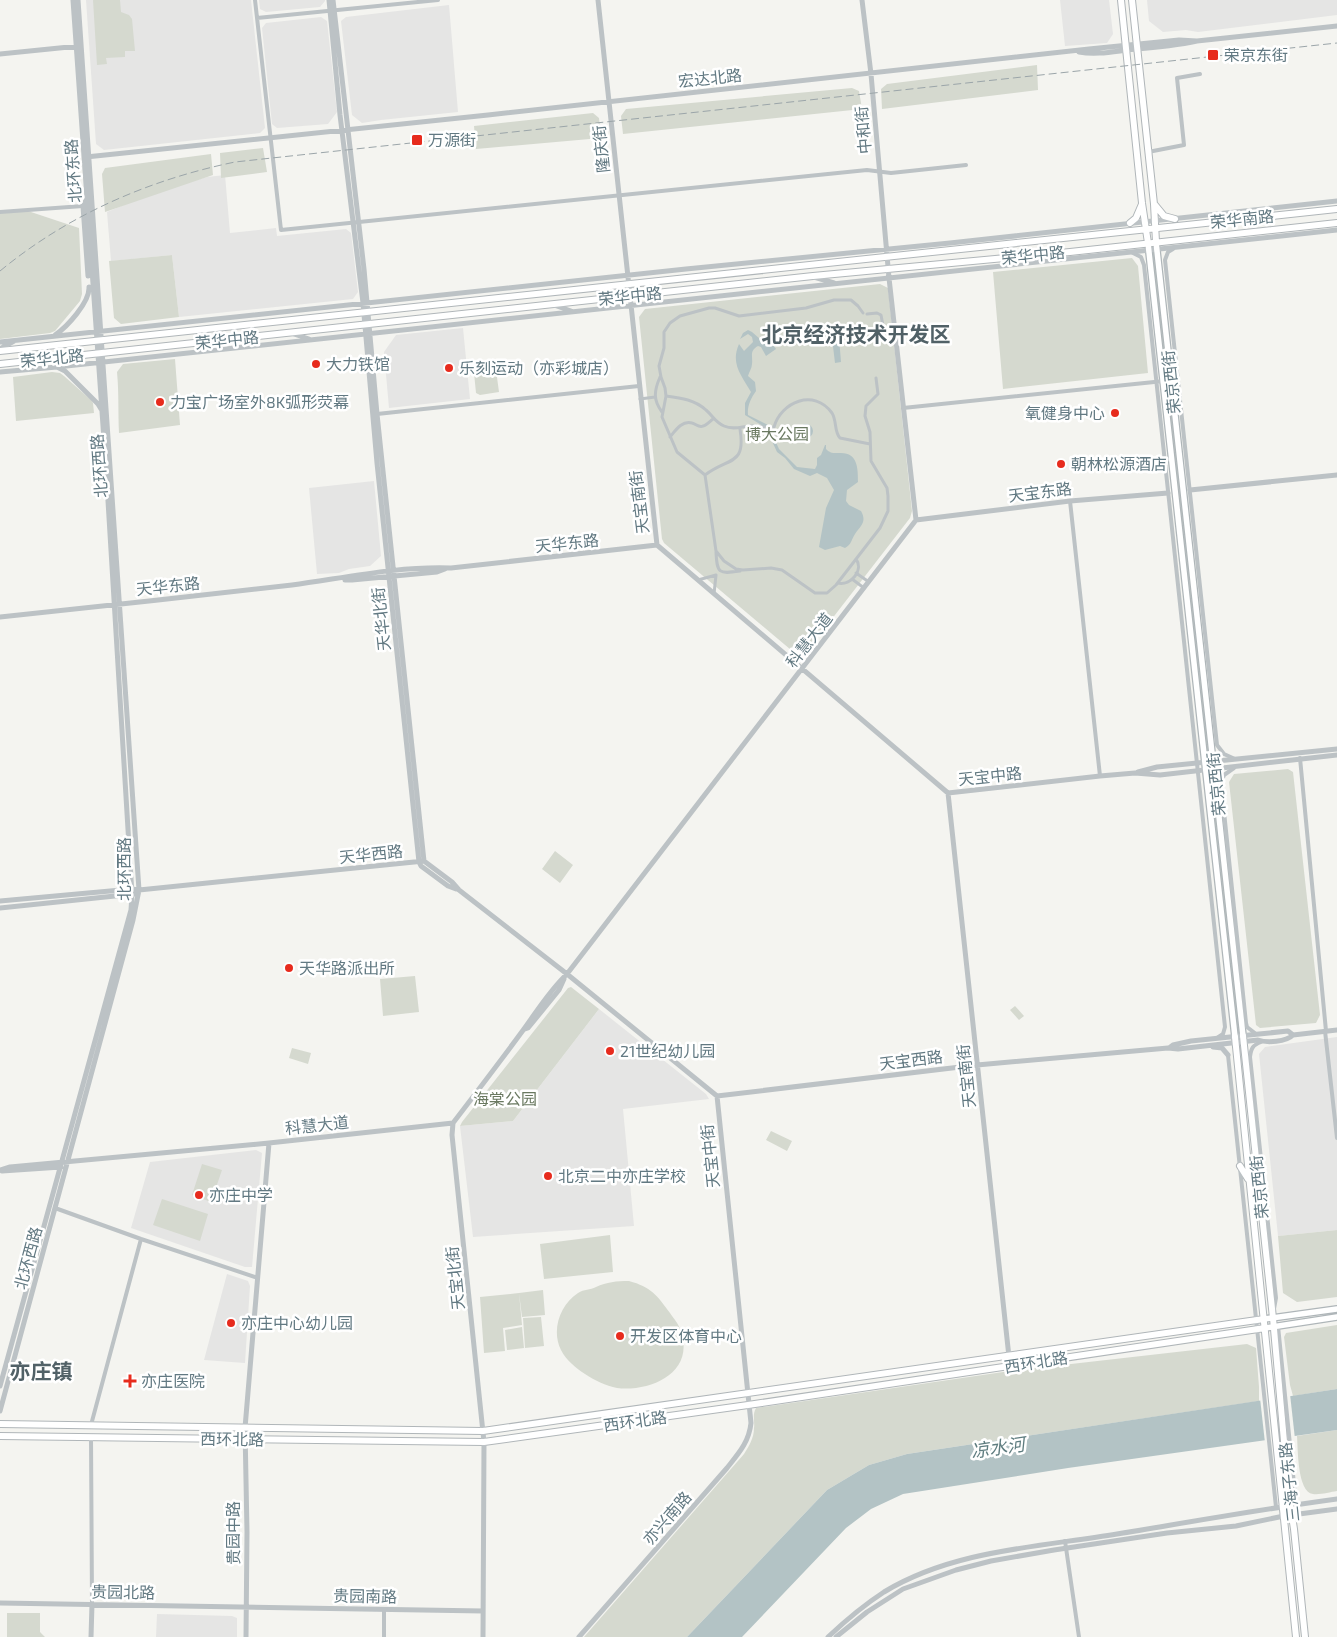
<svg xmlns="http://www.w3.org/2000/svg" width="1337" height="1637" font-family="'Exo 2','Noto Sans SC',sans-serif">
  <rect width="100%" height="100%" fill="#f4f4f0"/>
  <!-- built -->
  <path fill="#e5e5e4" d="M86 0H251L265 128 260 133 104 150 96 144Z
    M259 0H325V1L320 7 266 12 260 9Z
    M1060 0H1109L1113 34 1107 43 1065 46Z
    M1147 0H1337V15L1198 32 1186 30 1163 32 1149 21Z
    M449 5 458 112 381 120 362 123 352 115 341 21 346 17Z
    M321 17 327 21 337 112 328 124 277 128 272 124 262 28 266 23Z
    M225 175 230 233 276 228 277 236 346 229 351 233 358 292 353 299 179 317 172 255 111 261 107 212 152 193 187 183 207 177Z
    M463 328 470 399 389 408 384 352 396 335Z
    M374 481 381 556 370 566 349 569 339 573 317 574 309 488Z
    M599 1009 706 1094 709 1099 623 1109 634 1226 473 1237 460 1126 513 1121Z
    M1337 1037V1230L1278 1236 1259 1054 1265 1047Z
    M256 1150 262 1153 252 1267H245L131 1228 150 1162Z
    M227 1274 248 1281 250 1286 245 1363 204 1360Z
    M157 1614 232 1616 237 1618V1637H156Z"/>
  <!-- green -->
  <path fill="#d5d9cf" d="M93 0H120L121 12 129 15 132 19 135 51H125V57L106 58 107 64 97 65Z
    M1037 65 1038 90 882 109 881 89 887 84Z
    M852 88 859 91 862 109 623 134 621 116 626 109Z
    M593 113 599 118 601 138 476 149 474 126Z
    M263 148 267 172 221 178 220 153Z
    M211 154 213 175 105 212 102 174 105 168Z
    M25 210 79 228 82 294 80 301 55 331 50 333 0 339V213Z
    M172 255 179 317 121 324 114 318 109 261Z
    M1132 258 1138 266 1148 373 1003 389 993 272Z
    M880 284 888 288 912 511 910 518 804 655H797L664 543 662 539 639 317 645 309Z
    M175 359 180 425 119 433C118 412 119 393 117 372L123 364Z
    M496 370 499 392 480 395 476 393 474 373Z
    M52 372 60 373 64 376 91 400 93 403 94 413 16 421 13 377Z
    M1288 769 1293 772 1320 1015 1316 1023 1260 1028 1256 1025 1229 782 1234 774Z
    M555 851 573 865 560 883 542 869Z
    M415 976 419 1012 383 1016 380 979Z
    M571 987 599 1009 513 1121 460 1126 462 1122 568 988Z
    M1015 1006 1024 1016 1019 1020 1010 1010Z
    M292 1048 311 1053 308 1064 289 1058Z
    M771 1131 792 1141 787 1151 766 1140Z
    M202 1164 222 1170 211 1202 192 1195Z
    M162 1199 208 1214 200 1241 153 1225Z
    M1337 1230V1297L1297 1302 1283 1293 1278 1236Z
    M610 1235 613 1272 544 1279 540 1244Z
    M629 1281C651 1287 657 1295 670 1313 674 1319 679 1324 681 1332 695 1373 650 1392 617 1388 606 1386 594 1380 585 1374 576 1368 566 1360 561 1350 551 1330 560 1305 578 1293 584 1289 590 1290 596 1287 607 1282 616 1281 629 1281Z
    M543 1290 545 1315 522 1317 519 1293Z
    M519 1293 522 1325 503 1328 505 1351 484 1353 480 1297Z
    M541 1317 544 1346 525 1348 523 1318Z
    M1337 1325V1389L1293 1396 1290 1385 1284 1337 1286 1333Z
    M522 1327 524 1348 507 1350 505 1330Z
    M1247 1344 1256 1348 1259 1387V1401L907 1454 869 1465 827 1490 687 1637H584L744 1454C749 1446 754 1438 754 1428 755 1421 752 1415 756 1408L1010 1371Z
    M1337 1430V1491C1330 1492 1320 1495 1313 1494 1297 1492 1298 1448 1297 1436Z
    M7 1613H40V1632L45 1637H7Z"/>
  <!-- water -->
  <path fill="#b3c3c5" d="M748 330 752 332 760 339H764L767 335 773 341V345L776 349 766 356 761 347 758 346C749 351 753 356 752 364 752 368 749 372 748 376L755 382 756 391C751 398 747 406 748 415L768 425 779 449 797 467 815 469 817 465V458L821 455 825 445H826V449C831 454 834 453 841 453 858 453 858 469 858 482L847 490 846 501 849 505 861 511C867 522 861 525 855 534 851 540 852 544 845 548L840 546 825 550 819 547 826 508 834 490 827 478 817 473 810 476 794 469 785 458 777 452 771 439 763 426 745 415V403L751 392C742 376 730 364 739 344L744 351 753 342 752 337 748 334 740 339 743 333Z
    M839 337 841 362 835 363 832 338Z
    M799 431a7 7 0 1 1 14 0a7 7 0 1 1-14 0Z
    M1337 1389V1430L1068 1468 903 1494 871 1509 846 1528 742 1637H687L827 1490 869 1465 907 1454Z"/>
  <!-- pier -->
  <path fill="#f4f4f0" d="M1290 1394 1295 1439 1265 1443 1260 1398Z"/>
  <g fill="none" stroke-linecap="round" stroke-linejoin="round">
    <!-- secondary casing -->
    <g stroke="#afb6b9" stroke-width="8">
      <path id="secondary" d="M1156 242 1243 1036
        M1148 243 1235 1037
        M1264 1319 1337 1309
        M1265 1328 1337 1317"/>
    </g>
    <!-- primary casing -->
    <g stroke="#b0b6b9" stroke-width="8">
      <path id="primary" d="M1121 0 1142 203 1148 243
        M1132 0 1154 204 1156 242
        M1155 205 1164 216 1175 219
        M1130 223 1136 218 1142 204
        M0 351 1337 209
        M0 364 813 276 1070 252 1337 223
        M1243 1036 1273 1318 1289 1497 1294 1529 1305 1637
        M1235 1037 1296 1637
        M1240 1166 1248 1179
        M0 1424 483 1431 1264 1319
        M0 1436 484 1442 748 1405 1265 1328"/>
    </g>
    <!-- pedestrian -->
    <path stroke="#bcc2c5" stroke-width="3" d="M863 313 858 306 851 300H834L806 308 739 316 715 308H709L680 316 670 323 664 332V348L659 366 661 377 665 388 666 396 662 417 677 452 705 475 716 551 724 561 736 569 743 570 771 568 782 570 815 593H827L836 585 880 528 888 511V496L887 488 871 461 870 432 865 416 866 406 878 394 876 378
      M867 314 877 313 881 315 884 331
      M660 377C654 391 653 400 662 412
      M666 396C682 398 695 400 706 410 713 416 715 422 724 426 735 431 744 425 754 426 762 427 766 428 774 427 781 402 814 388 832 413 837 421 834 432 840 438L870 444
      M640 399 655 397
      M670 437C675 431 682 420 692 423 696 424 699 428 703 426 707 425 710 421 713 419
      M705 475C729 457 746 466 740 429
      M716 552C717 574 719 574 740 571
      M856 573 869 582
      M852 579 864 588
      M698 580 716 575 714 594
      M838 583C851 586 864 570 856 559"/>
    <!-- minor -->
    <path stroke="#bcc2c5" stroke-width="4" d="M255 0 281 230 867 170 891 173 966 165
      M257 18 438 0
      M1148 152 1184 145 1177 78 1200 74
      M0 212 83 206
      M1173 249 1168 252 1165 260 1217 745 1224 754 1235 759
      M1133 253 1141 257 1144 265 1225 1027 1223 1034 1217 1038
      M903 408 1164 381
      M377 414 639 386
      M1070 501 1100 776
      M1300 758 1326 1031
      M1234 768 1224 775 1221 783 1246 1023 1247 1027 1256 1034
      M1325 1031 1337 1138
      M1261 1042C1253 1045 1251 1048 1250 1057L1276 1298 1274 1309
      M1228 1055 1276 1507
      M55 1208 141 1239 258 1278
      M1278 1326 1296 1504
      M91 1425 141 1239
      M91 1437 92 1604
      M1065 1541 1079 1637
      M384 1637V1610"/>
    <!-- tertiary -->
    <path stroke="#bcc2c5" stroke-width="5" d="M329 0 340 115 363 303 377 463 419 862 421 866 448 886 456 889
      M333 0 364 269 377 414 424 861
      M598 0 657 545 948 793 1100 776 1135 773 1160 775 1337 755
      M1079 52C1095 55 1111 52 1127 50 1150 48 1174 46 1197 41L1337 26
      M0 54 79 46
      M86 157 488 115 1089 49 1179 40 1197 41
      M87 198 83 206 88 276
      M814 277 834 283
      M554 305 571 311
      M291 333 309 339
      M55 335C67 327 90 302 89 287
      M0 342 686 269 950 243 1337 201
      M0 349 14 341
      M57 367 1337 230
      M0 372 57 367 65 371 98 404 101 409
      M1190 490 1337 475
      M916 520 1070 501 1168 493
      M345 580H352L437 572 445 569
      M0 617C97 607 195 596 292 585 344 578 398 566 451 568L657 545
      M1138 772 1157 767 1337 749
      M948 793 1009 1357
      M0 901 132 889 139 890 424 861 452 882 459 890 567 974 717 1096 751 1423C749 1442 739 1453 727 1468L579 1637
      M0 908 134 894
      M525 1029 528 1028 559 990 564 979
      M1213 1047 1222 1048 1228 1055
      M1169 1048 1173 1045 1191 1041 1259 1034 1288 1031 1293 1035
      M717 1096 977 1065 1168 1048 1178 1049 1258 1040C1267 1043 1286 1042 1293 1035L1337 1030
      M453 1123 452 1135 484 1442 483 1637
      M0 1170 10 1167 269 1143 453 1123C476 1093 499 1063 521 1033 536 1013 548 992 567 974L916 520 889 278 871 74 862 0
      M2 1171 61 1167
      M0 1386 131 910 132 895 106 468 73 0
      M0 1411 133 920 139 890 78 0
      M0 1603 483 1611
      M91 1637 92 1604
      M246 1637 247 1532 245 1428 269 1143
      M828 1637C845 1621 864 1605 884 1592 953 1550 1039 1547 1117 1534 1190 1522 1263 1509 1337 1499
      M836 1637 867 1612 903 1589 956 1570 991 1561 1054 1550 1167 1533 1236 1526 1284 1516 1337 1509"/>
    <!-- secondary -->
    <use href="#secondary" stroke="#fff" stroke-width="5.5"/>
    <!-- primary -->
    <use href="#primary" stroke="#fff" stroke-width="6"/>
    <!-- rail -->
    <path stroke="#9ba5a9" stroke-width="1" stroke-dasharray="8 4" stroke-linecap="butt" d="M0 271C68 215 148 180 235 162L1337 43"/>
  </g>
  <!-- markers -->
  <g fill="#e72b1d" stroke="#fff" stroke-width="2">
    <rect x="1207" y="49" width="12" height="12" rx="2.5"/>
    <rect x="411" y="134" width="12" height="12" rx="2.5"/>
    <circle cx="316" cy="364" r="5"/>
    <circle cx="449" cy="368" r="5"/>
    <circle cx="160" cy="402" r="5"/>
    <circle cx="1115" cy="413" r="5"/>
    <circle cx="1061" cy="464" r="5"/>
    <circle cx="289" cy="968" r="5"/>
    <circle cx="610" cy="1051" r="5"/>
    <circle cx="548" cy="1176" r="5"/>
    <circle cx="199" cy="1195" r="5"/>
    <circle cx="231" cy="1323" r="5"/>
    <circle cx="620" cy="1336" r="5"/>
    <path d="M127.5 1373.5h5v5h5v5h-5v5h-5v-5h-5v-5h5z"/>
  </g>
  <g text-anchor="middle" stroke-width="5" stroke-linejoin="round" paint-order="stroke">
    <!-- poi labels -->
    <g font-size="16" fill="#627982" stroke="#fff" text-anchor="start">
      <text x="1224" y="61">荣京东街</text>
      <text x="428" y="146">万源街</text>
      <text x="326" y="370">大力铁馆</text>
      <text x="459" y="374">乐刻运动（亦彩城店）</text>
      <text x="170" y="408">力宝广场室外8K弧形荧幕</text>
      <text x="1105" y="419" text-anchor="end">氧健身中心</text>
      <text x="1071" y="470">朝林松源酒店</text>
      <text x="299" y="974">天华路派出所</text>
      <text x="620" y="1057">21世纪幼儿园</text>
      <text x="558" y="1182">北京二中亦庄学校</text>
      <text x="209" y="1201">亦庄中学</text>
      <text x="241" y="1329">亦庄中心幼儿园</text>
      <text x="630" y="1342">开发区体育中心</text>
      <text x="141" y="1387">亦庄医院</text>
    </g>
    <!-- street labels -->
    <g font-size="16" fill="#627982" stroke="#fff">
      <text transform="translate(710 78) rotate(-6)" y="6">宏达北路</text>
      <text transform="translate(863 130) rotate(-95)" y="6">中和街</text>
      <text transform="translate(601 149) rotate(-96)" y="6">隆庆街</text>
      <text transform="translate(73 171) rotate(-94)" y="6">北环东路</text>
      <text transform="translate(1242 219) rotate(-6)" y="6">荣华南路</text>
      <text transform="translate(1033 255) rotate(-6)" y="6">荣华中路</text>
      <text transform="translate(630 296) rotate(-6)" y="6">荣华中路</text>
      <text transform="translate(227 340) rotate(-6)" y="6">荣华中路</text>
      <text transform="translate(52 358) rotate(-6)" y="6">荣华北路</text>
      <text transform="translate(1171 382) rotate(-96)" y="6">荣京西街</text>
      <text transform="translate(99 466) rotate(-94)" y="6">北环西路</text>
      <text transform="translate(1040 492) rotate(-7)" y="6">天宝东路</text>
      <text transform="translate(639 502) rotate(-97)" y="6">天宝南街</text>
      <text transform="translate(567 543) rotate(-6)" y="6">天华东路</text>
      <text transform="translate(168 586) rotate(-6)" y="6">天华东路</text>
      <text transform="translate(381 619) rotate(-96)" y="6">天华北街</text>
      <text transform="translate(809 640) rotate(-52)" y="6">科慧大道</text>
      <text transform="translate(990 776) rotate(-6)" y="6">天宝中路</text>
      <text transform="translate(1216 784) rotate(-96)" y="6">荣京西街</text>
      <text transform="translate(371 854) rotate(-6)" y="6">天华西路</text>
      <text transform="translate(124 869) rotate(-90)" y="6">北环西路</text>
      <text transform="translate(911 1060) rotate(-7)" y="6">天宝西路</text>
      <text transform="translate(966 1076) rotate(-96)" y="6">天宝南街</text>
      <text transform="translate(317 1125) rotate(-6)" y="6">科慧大道</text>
      <text transform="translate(710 1156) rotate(-96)" y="6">天宝中街</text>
      <text transform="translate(1259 1187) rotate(-96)" y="6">荣京西街</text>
      <text transform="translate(28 1258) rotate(-75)" y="6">北环西路</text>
      <text transform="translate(455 1278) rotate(-96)" y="6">天宝北街</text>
      <text transform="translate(1036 1362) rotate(-9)" y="6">西环北路</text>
      <text transform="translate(635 1421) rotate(-8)" y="6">西环北路</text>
      <text transform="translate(232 1439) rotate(1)" y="6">西环北路</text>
      <text transform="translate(1289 1482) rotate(-96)" y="6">三海子东路</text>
      <text transform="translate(667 1518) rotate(-49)" y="6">亦兴南路</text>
      <text transform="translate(233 1533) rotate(-90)" y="6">贵园中路</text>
      <text transform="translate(123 1592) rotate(1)" y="6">贵园北路</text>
      <text transform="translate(365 1596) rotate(1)" y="6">贵园南路</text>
    </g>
    <!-- park labels -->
    <g font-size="16" fill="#6a7961" stroke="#fff">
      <text x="777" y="440">博大公园</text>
      <text x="505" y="1105">海棠公园</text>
    </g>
    <!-- water labels -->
    <g font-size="18" font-style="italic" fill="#5e7c7f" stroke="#fff">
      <text transform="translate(998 1448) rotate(-8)" y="6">凉水河</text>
    </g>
    <!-- district labels -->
    <g font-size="21" font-weight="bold" fill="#516167" stroke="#fff">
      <text x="856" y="342">北京经济技术开发区</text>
      <text x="41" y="1379">亦庄镇</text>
    </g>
  </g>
</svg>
